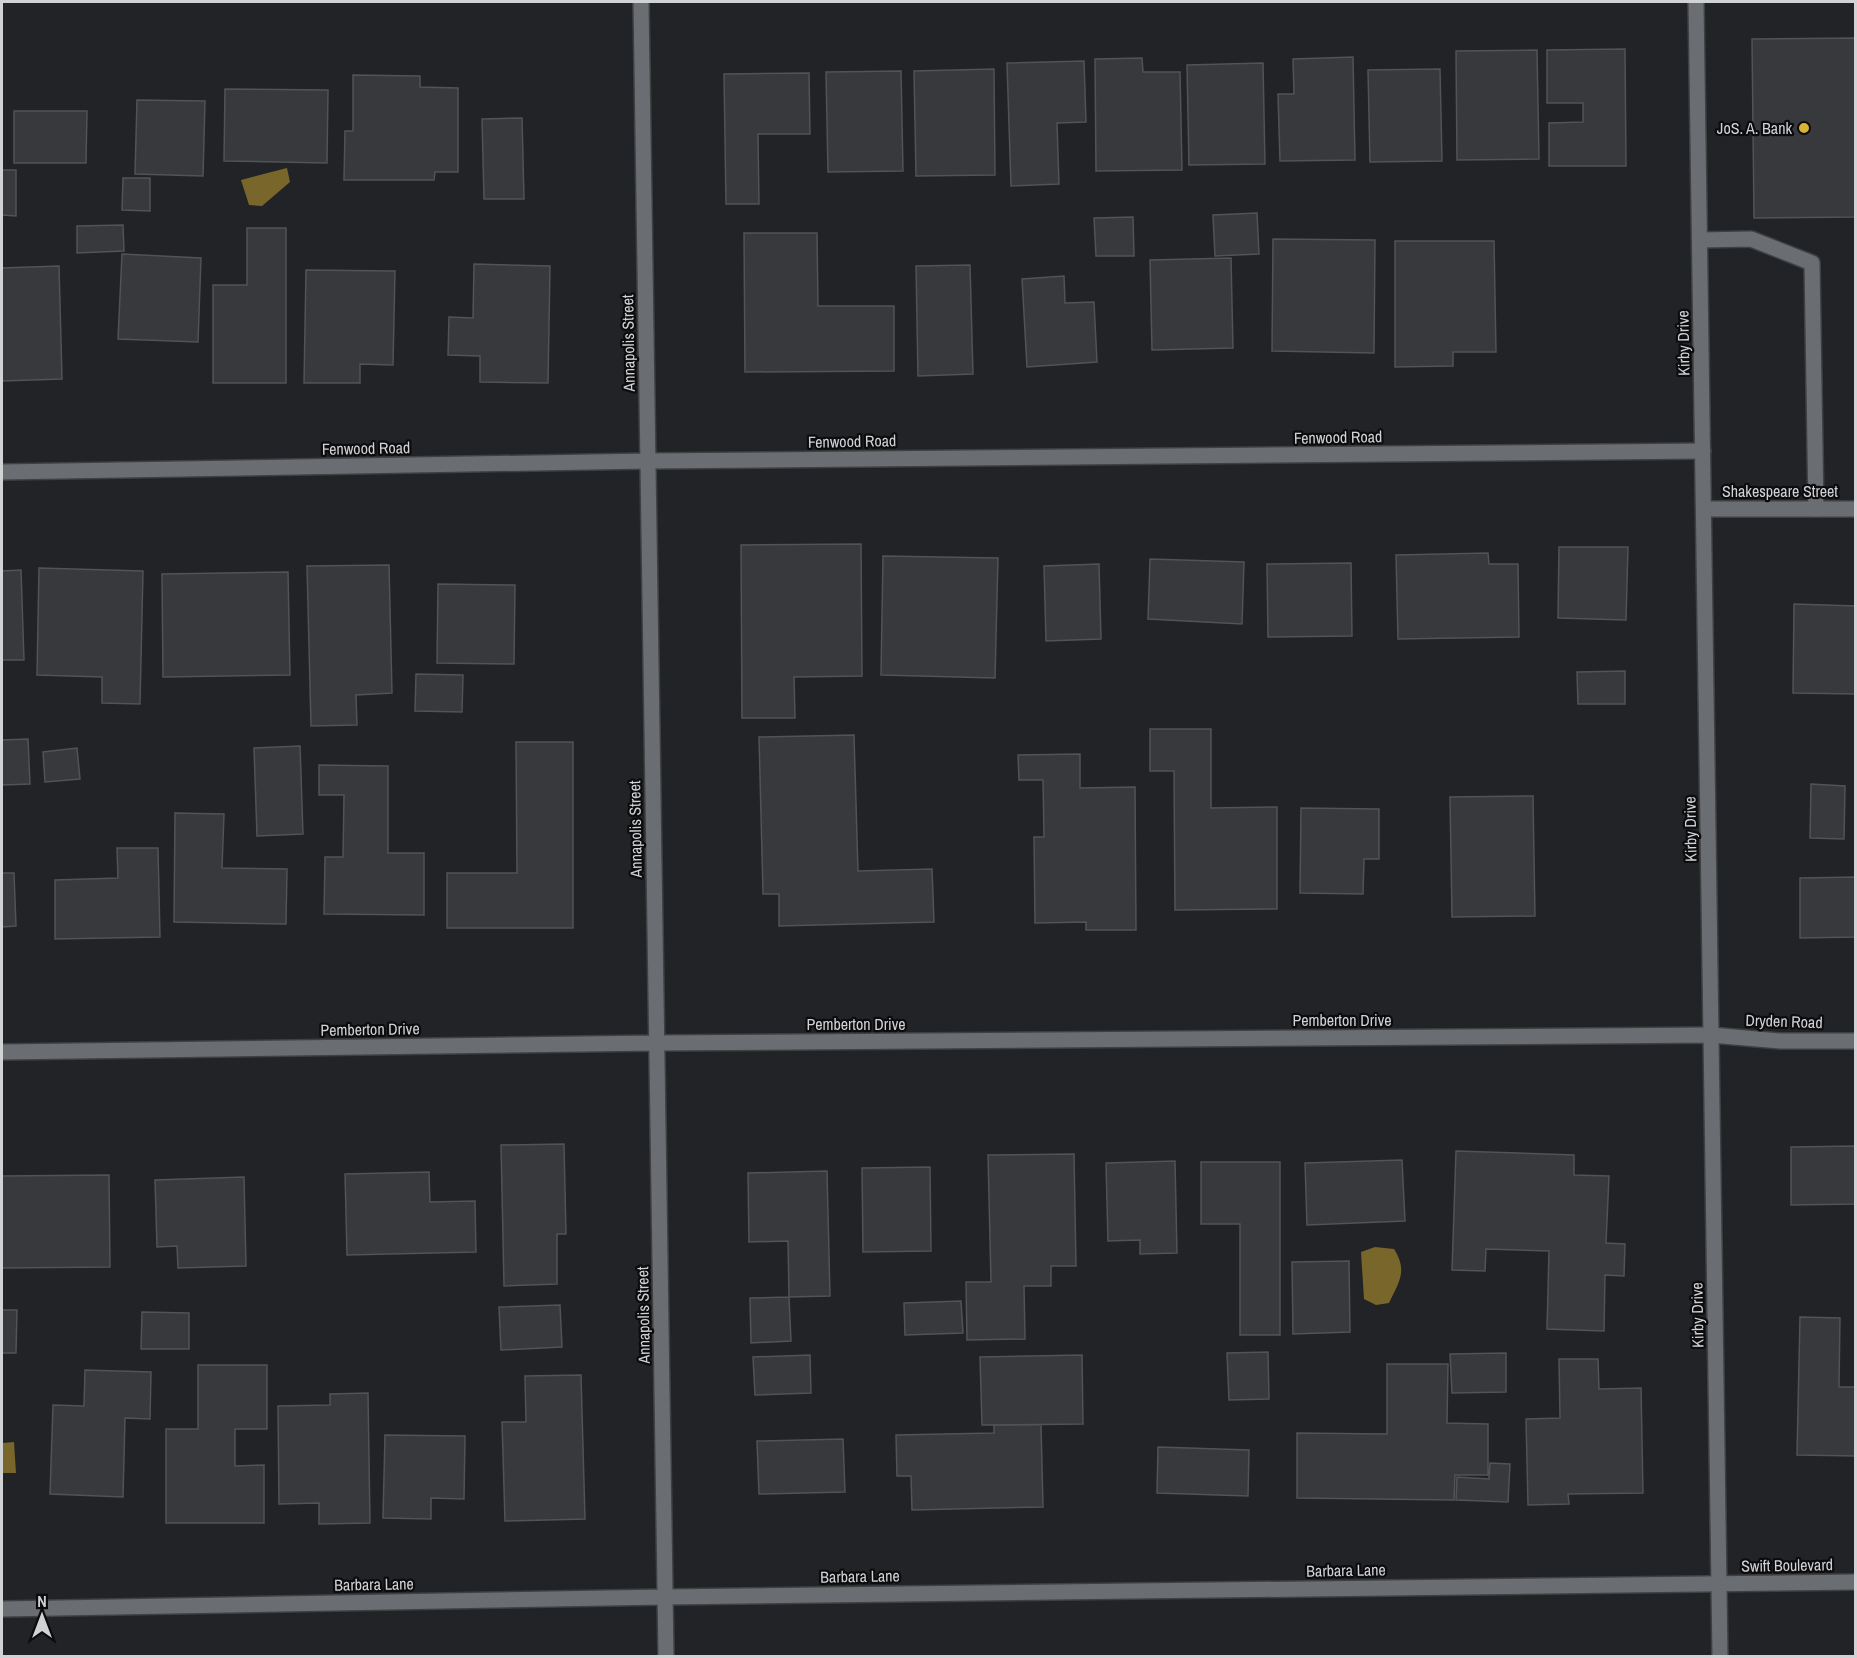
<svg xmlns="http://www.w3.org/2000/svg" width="1857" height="1658" font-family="'Archivo Narrow',sans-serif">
  <rect width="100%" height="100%" fill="#212326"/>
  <!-- water -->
  <path fill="#78662b" d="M287 168 290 182 262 206 249 205 241 180Z
    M1375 1247 1394 1249C1408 1271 1399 1282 1389 1303L1376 1305 1364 1299 1361 1252Z
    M14 1442 16 1473H2V1443Z"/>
  <!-- building -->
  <path fill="#37393d" stroke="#515357" stroke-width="1.5" d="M1856 38V217L1754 218 1752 39Z
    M1625 49 1626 166H1549V123L1583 122V103H1547V50Z
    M1537 50 1539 159 1457 160 1456 51Z
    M1353 57 1355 160 1280 161 1278 94H1294L1293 59Z
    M1142 58 1143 72H1180L1182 170 1096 171 1095 59Z
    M1084 61 1086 122 1057 123 1059 184 1011 186 1007 63Z
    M1263 63 1265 164 1189 165 1187 65Z
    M994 69 995 175 916 176 914 71Z
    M1440 69 1442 161 1370 162 1368 70Z
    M901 71 903 171 828 172 826 72Z
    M809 73 810 134H758L759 204H726L724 74Z
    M353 75 420 76V87L458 88V172H435L434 180H344L345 131H353Z
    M225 89 328 90 327 163 224 161Z
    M137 100 205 101 203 176 135 174Z
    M14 111H87L86 163H14Z
    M522 118 524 199H484L482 119Z
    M2 170H16V216L2 215Z
    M123 178H150V211L122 210Z
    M1257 213 1259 254 1215 256 1213 215Z
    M1133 217 1134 256H1096L1094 218Z
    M123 225 124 251 77 253V226Z
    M247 228H286V383H213V285H247Z
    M744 233H817L818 306H894V371L745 372Z
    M1273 239 1375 240 1374 353 1272 351Z
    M1395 241H1494L1496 352H1453V366L1395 367Z
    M122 254 201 258 198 342 118 339Z
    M1231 258 1233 348 1152 350 1150 260Z
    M474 264 550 266 548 383 480 382V356L448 355 449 317 473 318Z
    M970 265 973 374 918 376 916 266Z
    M59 266 62 379 2 381V268Z
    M306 270 395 271 393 365 360 364V383H304Z
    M1064 276 1065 303 1094 302 1097 362 1027 367 1022 279Z
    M861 544 862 676 794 677 795 718H742L741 545Z
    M1559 547H1628L1626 620 1558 618Z
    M1488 553 1489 564H1518L1519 637 1398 639 1396 555Z
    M883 556 998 558 995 678 881 675Z
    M1150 559 1244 562 1242 624 1148 619Z
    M1351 563 1352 636 1268 637 1267 564Z
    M1099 564 1101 639 1046 641 1044 566Z
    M389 565 392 693 356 695 357 725 311 726 307 566Z
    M39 568 143 571 140 704 102 703V677L37 675Z
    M21 570 24 660H2V571Z
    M288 572 290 675 163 677 162 574Z
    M438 584 515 585 514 664 437 663Z
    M1794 604 1856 606V694L1793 693Z
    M1625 671V704H1578L1577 672Z
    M416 674 463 675 462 712 415 711Z
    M1150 729H1211V808L1277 807V909L1175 910 1174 771H1150Z
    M854 735 858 871 932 869 934 922 779 926V894H763L759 737Z
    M28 739 30 784 2 785V740Z
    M516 742H573V928H447V873H517Z
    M300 746 303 834 257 836 254 748Z
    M77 748 80 779 45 782 43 752Z
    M1080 754V788L1135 787 1136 930H1086V922L1035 923 1034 837H1044L1043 780H1019L1018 755Z
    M319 765 388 766V853H424V915L324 914 325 857H343L344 795H319Z
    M1811 784 1845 786 1844 839 1810 838Z
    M1533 796 1535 916 1452 917 1450 797Z
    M1301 808 1379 809V859H1364L1363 894 1300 893Z
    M175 813 224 814 222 868 287 869 286 924 174 922Z
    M117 848H158L160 937 55 939V880L118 878Z
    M2 873H14L16 926 2 927Z
    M1856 877V937L1800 938V878Z
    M564 1144 566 1234H557V1284L504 1286 501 1145Z
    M1855 1146 1856 1204 1791 1205V1147Z
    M1456 1151 1574 1155V1175L1609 1176 1606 1243 1625 1244 1624 1276 1605 1275 1604 1331 1547 1329 1549 1251 1486 1249 1485 1271 1452 1270Z
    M1074 1154 1076 1266H1051V1286H1024L1025 1339 967 1340 966 1282H991L988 1155Z
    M1402 1160 1405 1221 1307 1225 1305 1163Z
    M1175 1161 1177 1253 1140 1254V1240L1108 1241 1106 1163Z
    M1201 1162H1280V1335H1240V1224H1201Z
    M930 1167 931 1251 863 1252 862 1168Z
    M827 1171 830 1296 789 1297 791 1341 751 1343 750 1298 789 1297 788 1241 749 1242 748 1173Z
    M429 1172 430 1202 475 1201 476 1252 347 1255 345 1174Z
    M109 1175 110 1267 2 1268V1176Z
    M244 1177 246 1266 178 1268 177 1246 157 1247 155 1180Z
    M1349 1261 1350 1332 1293 1334 1292 1262Z
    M961 1301 963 1333 905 1335 904 1303Z
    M560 1305 562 1347 501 1350 499 1307Z
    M2 1310H17L16 1353H2Z
    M142 1312 189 1313V1349H141Z
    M1800 1317 1840 1318 1839 1387H1856V1456L1797 1455Z
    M1268 1352 1269 1399 1229 1400 1227 1353Z
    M1506 1353V1392L1452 1393 1450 1354Z
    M810 1355 811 1393 755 1395 753 1357Z
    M1082 1355 1083 1424 982 1425 980 1357Z
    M1559 1359H1598L1599 1389 1641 1388 1643 1493 1568 1494 1569 1504 1528 1505 1526 1419 1560 1418Z
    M1387 1364H1448L1447 1423 1488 1424V1475H1455L1454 1500 1297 1498V1433L1387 1434Z
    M198 1365H267V1429H235V1466L264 1465V1523H166V1429H198Z
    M85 1370 151 1372 150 1419 125 1418 123 1497 50 1494 53 1405 84 1406Z
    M581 1375 585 1519 505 1521 502 1422H526L525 1376Z
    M368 1393 370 1523 319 1524V1503L279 1504 278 1406 330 1405V1394Z
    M994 1425H1041L1043 1507 912 1510 911 1476H897L896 1435 994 1433Z
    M385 1435 465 1436 464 1499 431 1498V1519L383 1518Z
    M843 1439 845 1492 759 1494 757 1441Z
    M1158 1447 1249 1450 1248 1496 1157 1493Z
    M1490 1463 1510 1464 1508 1502 1456 1500 1457 1477 1489 1479Z"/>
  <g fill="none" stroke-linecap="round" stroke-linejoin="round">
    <!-- lane casing -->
    <g stroke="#3e4042" stroke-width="18">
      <path id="lane" d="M1700 240 1751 239 1812 263 1816 509"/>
    </g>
    <!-- street casing -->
    <g stroke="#3e4042" stroke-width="18">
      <path id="street" d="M641 2 666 1656
        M2 472 648 461 1703 451
        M1704 509H1856
        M2 1052 656 1043 1711 1035 1780 1041H1856
        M2 1609 665 1597 1856 1582"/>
    </g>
    <!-- secondary casing -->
    <g stroke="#3e4042" stroke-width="18">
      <path id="secondary" d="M1696 2 1720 1656"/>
    </g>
    <!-- lane -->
    <use href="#lane" stroke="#6a6d71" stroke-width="15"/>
    <!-- street -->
    <use href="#street" stroke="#6a6d71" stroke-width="15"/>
    <!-- secondary -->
    <use href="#secondary" stroke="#6a6d71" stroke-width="15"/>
  </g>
  <!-- markers -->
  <circle fill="#d7b434" stroke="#0c0c0e" stroke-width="2" cx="1804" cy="128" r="6"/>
  <g text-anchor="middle" stroke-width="4.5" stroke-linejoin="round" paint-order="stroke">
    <!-- poi labels -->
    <g font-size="16" fill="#d1d2d4" stroke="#0c0c0e" text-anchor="end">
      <text x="1792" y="134">JoS. A. Bank</text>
    </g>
    <!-- street labels -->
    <g font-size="16" fill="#d1d2d4" stroke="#0c0c0e">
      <text transform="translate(628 343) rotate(-91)" y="6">Annapolis Street</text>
      <text transform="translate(1683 343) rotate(-91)" y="6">Kirby Drive</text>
      <text transform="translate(1338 437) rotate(-1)" y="6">Fenwood Road</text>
      <text transform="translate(852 441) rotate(-1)" y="6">Fenwood Road</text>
      <text transform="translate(366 448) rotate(-1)" y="6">Fenwood Road</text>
      <text x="1780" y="497">Shakespeare Street</text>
      <text transform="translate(635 829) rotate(-91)" y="6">Annapolis Street</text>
      <text transform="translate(1690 829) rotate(-91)" y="6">Kirby Drive</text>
      <text x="1342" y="1026">Pemberton Drive</text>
      <text transform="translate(1784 1021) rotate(2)" y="6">Dryden Road</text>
      <text x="856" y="1030">Pemberton Drive</text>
      <text transform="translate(370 1029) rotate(-1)" y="6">Pemberton Drive</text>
      <text transform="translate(643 1315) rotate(-91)" y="6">Annapolis Street</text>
      <text transform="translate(1697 1315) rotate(-91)" y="6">Kirby Drive</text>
      <text transform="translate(1787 1565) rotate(-1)" y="6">Swift Boulevard</text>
      <text transform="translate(1346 1570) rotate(-1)" y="6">Barbara Lane</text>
      <text transform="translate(860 1576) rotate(-1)" y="6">Barbara Lane</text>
      <text transform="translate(374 1584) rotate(-1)" y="6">Barbara Lane</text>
    </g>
  </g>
  <!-- border -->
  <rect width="1857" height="1658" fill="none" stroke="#d1d2d4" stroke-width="6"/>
  <!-- north arrow -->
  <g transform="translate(42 1616)" stroke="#0c0c0e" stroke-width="4.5" paint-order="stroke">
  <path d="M0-4.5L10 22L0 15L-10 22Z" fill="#d1d2d4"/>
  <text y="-9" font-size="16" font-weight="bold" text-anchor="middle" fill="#d1d2d4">N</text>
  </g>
</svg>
